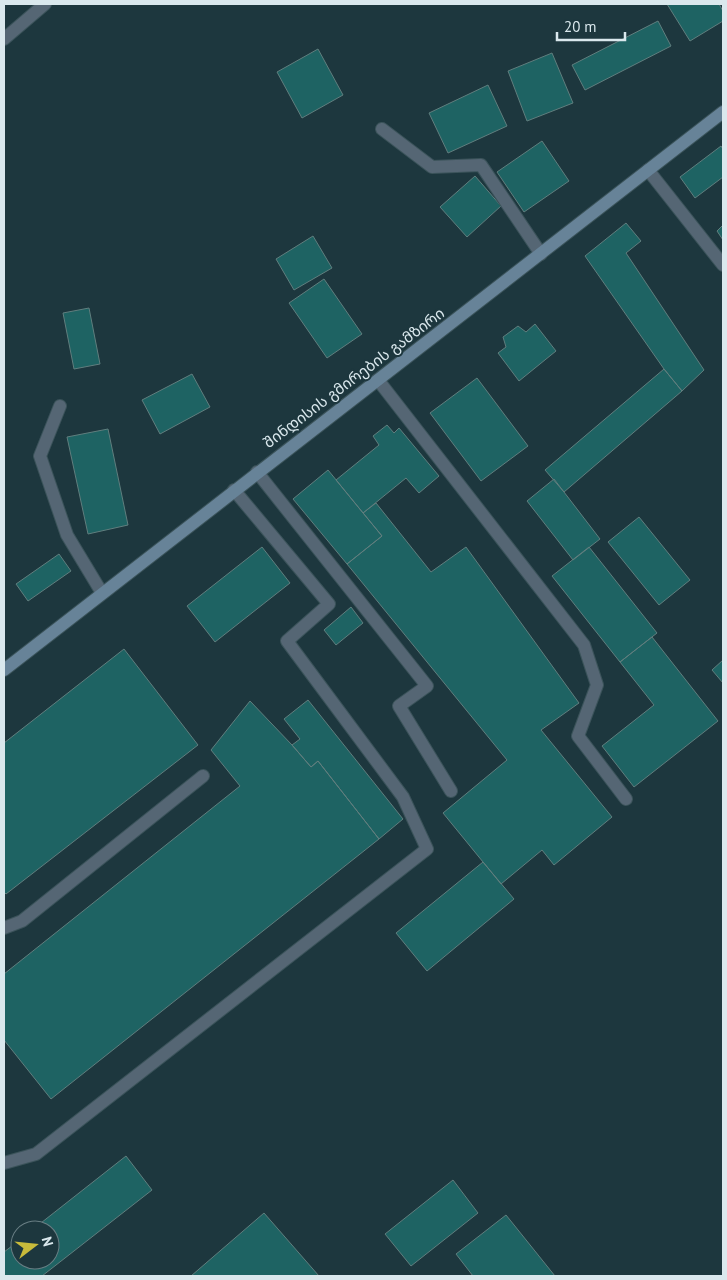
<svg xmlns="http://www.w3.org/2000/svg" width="727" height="1280" font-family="'PT Sans','Noto Sans Georgian',sans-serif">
  <rect width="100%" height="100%" fill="#1d373e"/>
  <!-- building -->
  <path fill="#1e6363" stroke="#607e7e" d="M667 4H719L723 11V21L690 41Z
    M658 21 671 46 585 90 572 65Z
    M318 49 343 95 302 118 277 72Z
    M552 53 573 103 527 121 508 71Z
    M488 85 507 126 448 153 429 113Z
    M542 141 569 181 524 212 497 172Z
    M721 146 723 149V177L695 198 680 177Z
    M475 176 501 206 467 237 440 207Z
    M626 223 641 241 626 253 704 370 682 391 664 369 585 256Z
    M723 225V240L717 231Z
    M313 236 332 268 294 290 276 259Z
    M324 279 362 334 327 358 289 303Z
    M89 308 100 364 74 369 63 313Z
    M535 324 556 351 519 381 498 353 506 347 503 337 518 326 526 332Z
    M664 369 682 391 564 492 545 470Z
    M192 374 210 407 160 434 142 400Z
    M477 378 528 446 481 481 430 413Z
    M387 425 394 433 399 428 439 476 419 493 406 478 363 513 336 480 379 445 373 436Z
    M108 429 128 525 88 534 67 437Z
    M328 470 382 536 347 564 293 499Z
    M554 479 600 539 573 560 527 501Z
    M376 503 431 572 466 547 579 703 541 730 612 817 554 865 542 850 501 884 443 813 507 760 347 564 382 536 363 513Z
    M639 517 690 580 659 605 608 542Z
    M262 547 290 583 215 642 187 606Z
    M589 547 657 633 620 662 552 576Z
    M59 554 71 571 28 601 16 584Z
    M351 607 363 623 336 645 324 630Z
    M652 637 718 721 634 787 602 746 654 705 620 662Z
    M124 649 198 745 6 894 4 892V743Z
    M723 660V683L712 670Z
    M308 700 403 819 379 839 318 761 311 767 292 745 300 739 284 719Z
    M250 701 292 745 311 767 318 761 379 839 51 1099 4 1040V974L240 786 211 750Z
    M483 862 514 899 427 971 396 933Z
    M126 1156 152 1190 42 1276H4V1252L20 1240V1260H50V1230H32Z
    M453 1180 478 1213 411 1266 385 1234Z
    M264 1213 319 1276H191Z
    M506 1215 555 1276H473L456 1254Z"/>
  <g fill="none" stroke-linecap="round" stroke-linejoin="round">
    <!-- service casing -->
    <g stroke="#3b535a" stroke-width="14">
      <path id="service" d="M382 129 432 167 481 165 541 254
        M648 170 723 265
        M378 380 584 645 597 685 578 736 626 799
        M60 406 40 456 67 535 102 593
        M257 472 427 686 399 706 451 791
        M4 928 22 921 203 776
        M4 1163 36 1154 427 849 403 797 287 641 329 604 234 490"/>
    </g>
    <!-- minor casing -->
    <g stroke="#3b535a" stroke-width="14">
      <path id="minor" d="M4 39 45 4"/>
    </g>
    <!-- secondary casing -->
    <g stroke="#3b535a" stroke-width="14">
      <path id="secondary" d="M4 670 723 112"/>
    </g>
    <!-- service -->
    <use href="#service" stroke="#556674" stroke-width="12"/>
    <!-- minor -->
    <use href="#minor" stroke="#556674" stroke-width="12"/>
    <!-- secondary -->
    <use href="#secondary" stroke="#678398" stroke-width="12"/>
  </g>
  <g text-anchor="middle" stroke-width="4" stroke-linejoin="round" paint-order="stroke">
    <!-- street labels -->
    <g font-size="15" fill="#dae8ed" stroke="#1d373e">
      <text transform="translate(354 378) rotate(-37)" y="5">შინდისის გმირების გამზირი</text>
    </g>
  </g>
  <!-- border -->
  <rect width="727" height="1280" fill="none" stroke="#dae8ed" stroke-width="10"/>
  <!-- north arrow -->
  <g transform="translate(35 1245) rotate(74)"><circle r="24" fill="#1d373e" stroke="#697e84"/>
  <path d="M0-4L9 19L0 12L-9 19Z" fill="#c8bb3b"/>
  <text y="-8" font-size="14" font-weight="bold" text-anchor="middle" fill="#dae8ed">N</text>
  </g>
  <!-- scale -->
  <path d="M557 32v8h68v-8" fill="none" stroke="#dae8ed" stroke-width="2.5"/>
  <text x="564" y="32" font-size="15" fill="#dae8ed" stroke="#1d373e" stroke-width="4" paint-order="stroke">20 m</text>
</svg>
